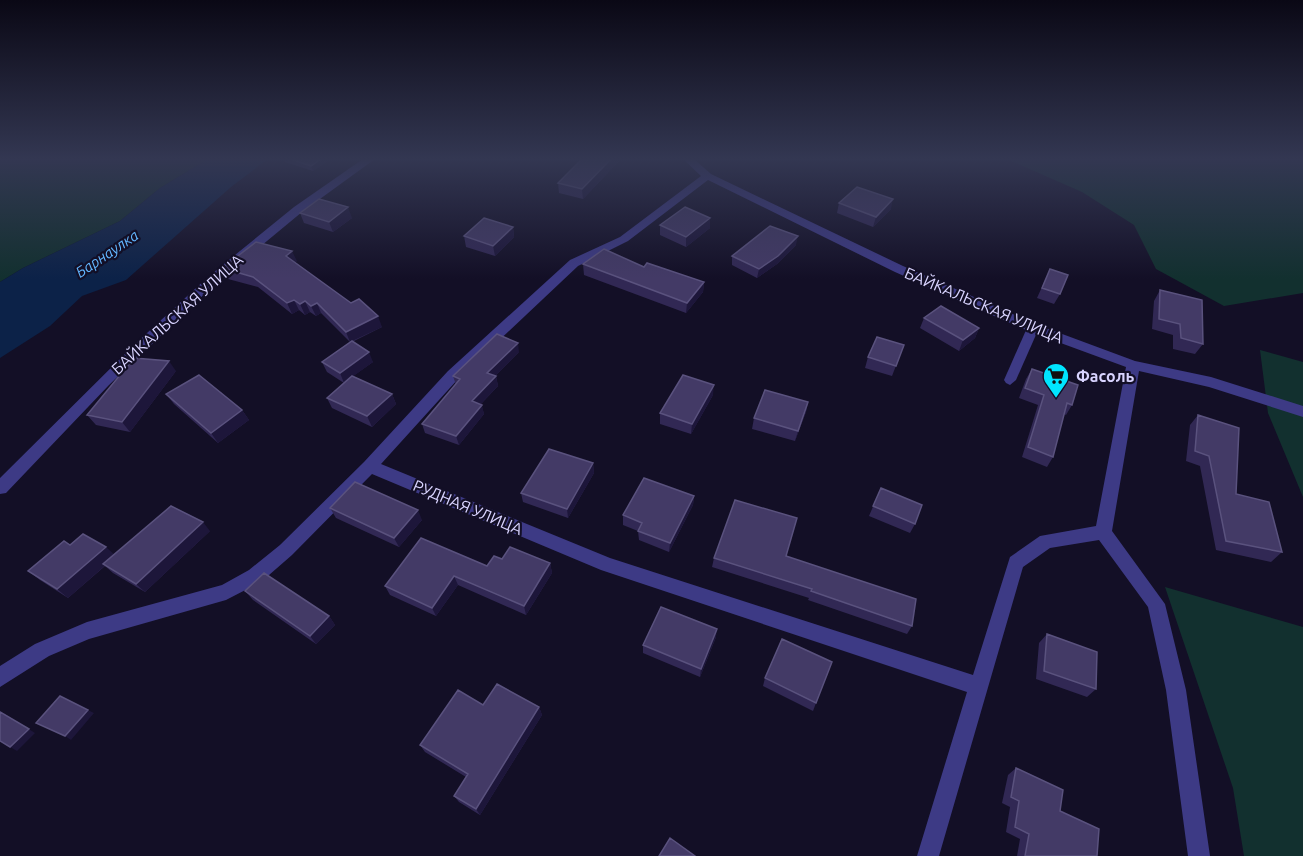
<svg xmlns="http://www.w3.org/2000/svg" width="1303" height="856" font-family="Ubuntu,sans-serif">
  <rect width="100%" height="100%" fill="#130f26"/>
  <!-- green -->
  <path fill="#12302f" d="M0 159H208L160 188 120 221 23 268 0 282Z
    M988 159H1303V293L1224 306 1156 269 1134 225 1082 192 1009 160Z
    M1260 350 1303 362V497L1268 413Z
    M1165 587 1303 627V856H1244L1233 788Z"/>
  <!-- water -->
  <path fill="#0c2248" d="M208 159H268L231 187 126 280 82 296 50 326 0 358V282L23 268 120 221 160 188Z"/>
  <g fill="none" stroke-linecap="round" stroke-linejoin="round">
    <!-- service -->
    <path fill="#3d3a85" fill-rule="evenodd" d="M1033 324 1039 328 1016 380 1010 385 1006 383 1004 380 1027 328Z"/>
    <!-- minor -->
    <path fill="#3d3a85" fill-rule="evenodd" d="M363 159H375L302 212 216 283 109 385 6 493 0 494V478L135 344 208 277 294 207Z
      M683 159H694L711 174 903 266 1038 325 1135 361 1211 377 1303 406V417L1209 387 1139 371 1112 531 1165 604 1186 690 1210 856H1188L1166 690 1148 607 1099 540 1050 548 1023 567 939 856H917L967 692 601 570 372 474 292 555 261 582 226 600 89 639 49 656 0 687V666L35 644 87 622 222 585 249 570 280 545 364 462 448 371 570 260 620 237 701 176ZM708 180 895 272 1028 331 1126 367 1096 526 1040 536 1010 557 973 675 610 558 381 464 458 379 578 266 628 241Z"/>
  </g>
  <!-- wall -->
  <path fill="#312854" d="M284 159H331L313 171 285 162Z
    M582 159H620V160L583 199 559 193 558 183Z
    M839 203 891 209 873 227 837 213Z
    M300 213 352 218 333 232 304 223Z
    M710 218V228L686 247 660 235V225Z
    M513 227 514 237 495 256 466 247 464 236Z
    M796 245 777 264 757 278 732 265V256Z
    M297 261 295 262 382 327 352 342 373 362 353 376 392 394 396 404 372 427 332 408 327 398 344 383 327 372 322 362 350 342 321 313 316 316 310 312 305 315 299 310 292 314 258 287 228 279 222 268Z
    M583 264 644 267 704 282 703 292 686 313 584 275Z
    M1050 269 1060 294 1054 304 1037 298Z
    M1160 290 1203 344 1195 354 1173 349V335L1152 329 1154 301Z
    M924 318 979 328 975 338 959 351 920 328Z
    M904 345 892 376 865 368 868 357Z
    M519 352 495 376H496L498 386 481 404 484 414 459 445 425 433 422 424 456 385 453 376Z
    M1032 369 1072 405 1066 415 1064 414 1053 457 1047 467 1022 457 1038 405 1019 398 1026 379Z
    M176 371 130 432 96 425 87 415Z
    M166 394 242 410 249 420 218 443 174 404Z
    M713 395 691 434 660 424V413Z
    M808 402 806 412 795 441 752 429 754 418Z
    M1198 415 1236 494 1282 552 1271 562 1216 550 1200 466 1186 461 1190 425Z
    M593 463 594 473 568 518 523 502 521 493Z
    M881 488 915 524 910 533 869 516Z
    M694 496 693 505 669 552 639 540 638 531 623 525V515Z
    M330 508 422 520 399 547 336 518Z
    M210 531 145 592 113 573 105 566 68 598 40 580 28 571 70 545 115 555Z
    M786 556 912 626 907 634 808 600 809 598 712 567 714 558Z
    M502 559 550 563 552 573 526 615 458 585 436 616 390 595 385 586 487 566Z
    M245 591 329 616 335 625 316 644 253 600Z
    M1047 634 1096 689 1087 697 1036 679 1039 643Z
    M716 637 700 677 643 653V645Z
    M765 678 816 703 813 711 763 686Z
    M483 705 539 707 542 715 480 815 459 802 454 796 466 777 425 752 420 745Z
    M1016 768 1060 811 1097 856H1017L1020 839 1006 832 1010 807 1002 803 1008 775Z"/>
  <!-- shaded-wall -->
  <path fill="#1d163a" d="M321 159H331L313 171 311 166Z
    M611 159H620V160L583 199 582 189Z
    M893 199 891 209 873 227 876 217Z
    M348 207 352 218 333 232 329 222Z
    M710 218V228L686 247V237Z
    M513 227 514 237 495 256 493 246Z
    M798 236 796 245 777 264 757 278 759 269Z
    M292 251 297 261 291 266 286 256Z
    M704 282 703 292 686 313 687 303Z
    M294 300 299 310 292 314 287 303Z
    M305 301 310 312 305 315 300 304Z
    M317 303 321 313 316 316 311 306Z
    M378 316 382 327 350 342 346 332Z
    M979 328 975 338 959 351 963 340Z
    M518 343 519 352 489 382 487 373Z
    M369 352 373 362 344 383 340 373Z
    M169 361 176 371 130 432 122 422Z
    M496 376 498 386 475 410 472 401Z
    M714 385 713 395 691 434 692 424Z
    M392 394 396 404 372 427 367 416Z
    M808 402 806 412 795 441 798 431Z
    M482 405 484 414 459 445 456 436Z
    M242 410 249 420 218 443 211 433Z
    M593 463 594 473 568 518 567 509Z
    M694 496 693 505 669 552 670 543Z
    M418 510 422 520 399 547 394 538Z
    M203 522 210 531 145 592 136 584Z
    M106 547 116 556 68 598 57 589Z
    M550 563 552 573 526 615 524 606Z
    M454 576 458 585 436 616 432 608Z
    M329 616 335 625 316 644 310 636Z
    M717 629 716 637 700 677 701 669Z
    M539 707 542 715 480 815 476 809Z
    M88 710 94 713 71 740 65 736Z
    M0 711 35 733 17 751 10 747Z"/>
  <!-- building -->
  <path fill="#433a66" stroke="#5a527e" stroke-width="1.5" d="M290 159H321L311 166Z
    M582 159H611L582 189 558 183Z
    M857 187 893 199 876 217 839 203Z
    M319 199 348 207 329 222 300 213Z
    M685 207 710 218 686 237 660 225Z
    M484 218 513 227 493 246 464 236Z
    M770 226 798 236 778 256 759 269 732 256Z
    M256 242 292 251 286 256 351 303 359 299 378 316 346 332 317 303 311 306 305 301 300 304 294 300 287 303 253 277 222 268Z
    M604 249 644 267 647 263 704 282 687 303 583 264Z
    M1050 269 1068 275 1060 294 1042 288Z
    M1160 290 1202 300 1203 344 1181 338 1180 324 1159 319Z
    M941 306 979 328 963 340 924 318Z
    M497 334 518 343 487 373 496 376 472 401 482 405 456 436 422 424 460 379 453 376Z
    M877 337 904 345 896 366 868 357Z
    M352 341 369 352 340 373 322 362Z
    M134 358 169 361 122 422 87 415Z
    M1032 369 1078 385 1072 405 1067 403 1053 457 1028 447 1044 395 1025 388Z
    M199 375 242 410 211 433 166 394Z
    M683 375 714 385 692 424 660 413Z
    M352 376 392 394 367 416 327 398Z
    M765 390 808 402 798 431 754 418Z
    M1198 415 1239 428 1236 494 1269 502 1282 552 1226 541 1209 456 1195 451Z
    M549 449 593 463 567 509 521 493Z
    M644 478 694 496 670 543 638 531 642 523 623 515Z
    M355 482 418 510 394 538 330 508Z
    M881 488 922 505 915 524 873 506Z
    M735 500 797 518 786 556 916 599 912 626 811 591 812 589 714 558Z
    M171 506 203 522 136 584 103 564Z
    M83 534 106 547 57 589 28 571 64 541 70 545Z
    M421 538 487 566 494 556 502 559 510 547 550 563 524 606 454 576 432 608 385 586Z
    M264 573 329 616 310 636 245 591Z
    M661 607 717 629 701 669 643 645Z
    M1047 634 1097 652 1096 689 1044 671Z
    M782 639 832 662 816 703 765 678Z
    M497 684 539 707 476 809 454 796 468 774 420 745 458 690 483 705Z
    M60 696 88 710 65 736 36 723Z
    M0 712 29 729 10 747 0 741Z
    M1016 768 1063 790 1060 811 1099 829 1097 856H1025L1029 834 1015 827 1019 801 1011 797Z
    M670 838 695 856H659Z"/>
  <!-- sky -->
  <linearGradient id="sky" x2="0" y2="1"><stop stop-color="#0a0815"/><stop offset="0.57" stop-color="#333752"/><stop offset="1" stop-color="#333752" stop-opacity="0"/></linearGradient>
  <rect width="1303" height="279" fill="url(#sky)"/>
  <!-- icons -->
  <defs>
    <g id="supermarket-pin" transform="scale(1.35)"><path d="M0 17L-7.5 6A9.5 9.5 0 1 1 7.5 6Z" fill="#00e5ff" stroke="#130f26"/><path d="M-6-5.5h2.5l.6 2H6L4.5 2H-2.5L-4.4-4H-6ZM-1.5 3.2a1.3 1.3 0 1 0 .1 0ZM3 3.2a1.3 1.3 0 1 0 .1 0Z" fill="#111"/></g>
  </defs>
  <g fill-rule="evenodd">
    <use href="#supermarket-pin" x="1056" y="376"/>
  </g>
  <g text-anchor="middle" stroke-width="4.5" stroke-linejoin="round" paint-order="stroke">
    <!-- far-water labels -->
    <g font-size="15" font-style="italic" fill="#62b6ff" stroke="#130f26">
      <text transform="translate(107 254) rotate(-34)" y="5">Барнаулка</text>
    </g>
    <!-- street labels -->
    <g font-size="16" fill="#d9d4ff" stroke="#130f26">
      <text transform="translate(984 305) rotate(23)" y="6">БАЙКАЛЬСКАЯ УЛИЦА</text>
      <text transform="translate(177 314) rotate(-42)" y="6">БАЙКАЛЬСКАЯ УЛИЦА</text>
      <text transform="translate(468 507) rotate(23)" y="6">РУДНАЯ УЛИЦА</text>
    </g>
    <!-- poi labels -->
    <g font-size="16" font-weight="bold" fill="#d9d4ff" stroke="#130f26" text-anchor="start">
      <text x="1076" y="382">Фасоль</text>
    </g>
  </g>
</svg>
